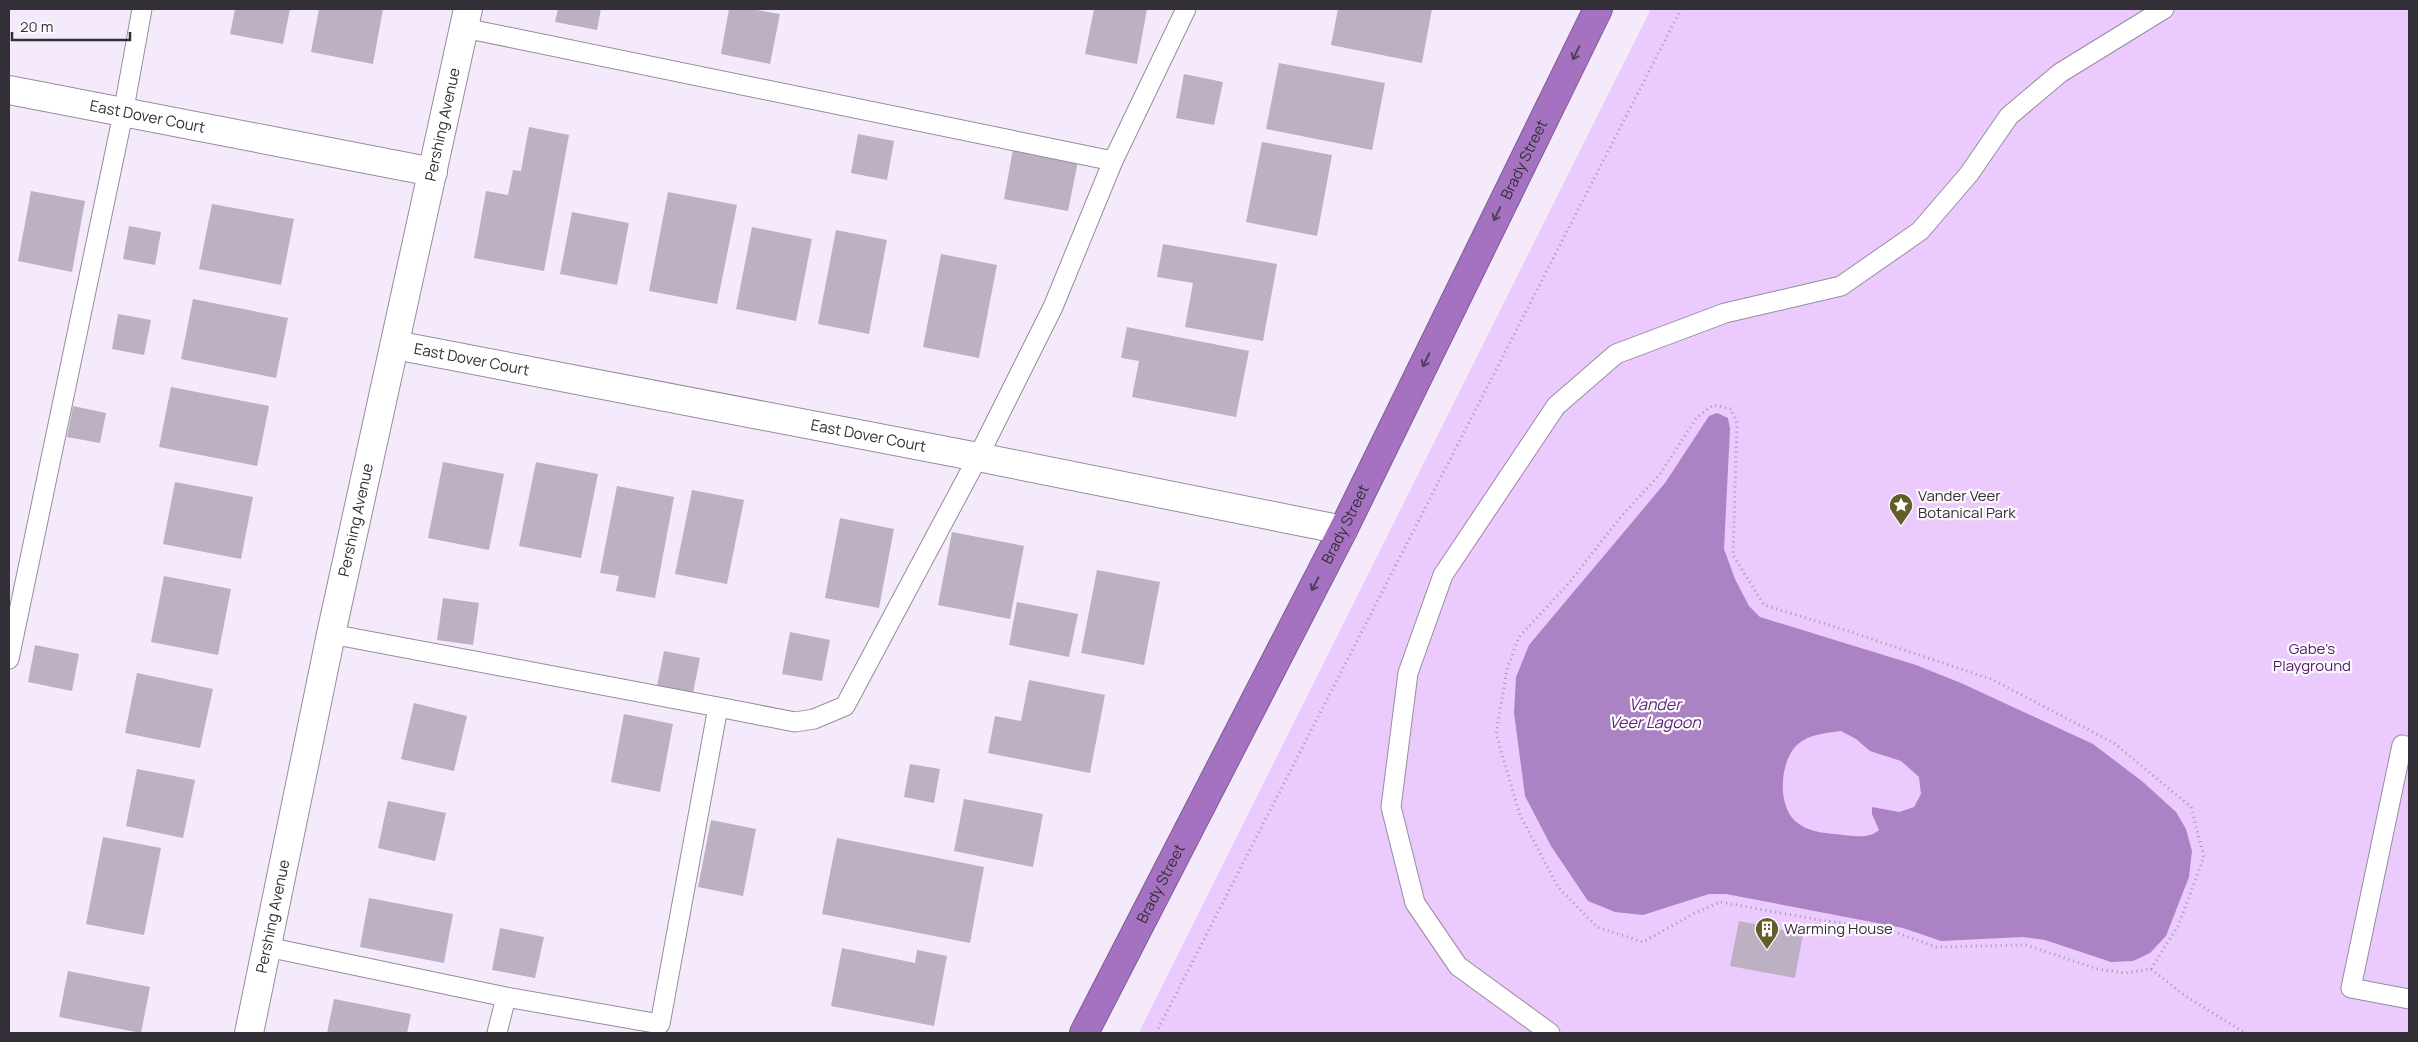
<svg xmlns="http://www.w3.org/2000/svg" width="2418" height="1042" font-family="Manrope,sans-serif">
  <rect width="100%" height="100%" fill="#f4eafb"/>
  <!-- green -->
  <path fill="#ebcbfe" d="M1651 9H2409V1033H1141L1140 1030Z"/>
  <!-- water -->
  <path fill="#ab82c3" fill-rule="evenodd" d="M1717 413 1728 418 1730 429 1724 549 1735 579 1749 606 1760 617 1916 665 1961 683 2093 744 2143 782 2176 812 2186 829 2192 851 2189 877 2166 936 2150 953 2133 961 2111 962 2045 940 2023 937 1941 941 1903 928 1726 894H1709L1643 915 1615 912 1588 901 1551 846 1525 796 1514 713 1516 677 1529 645 1665 483 1709 416ZM1841 731 1856 739 1870 751 1901 761 1919 777 1921 794 1914 807 1899 812 1872 807V814L1879 830C1869 839 1855 836 1843 835 1827 833 1812 833 1799 824 1776 809 1779 761 1798 744 1809 734 1828 733 1841 731Z"/>
  <!-- building -->
  <path fill="#bbb1c2" d="M235 9H290L283 44 230 34Z
    M319 9H383L373 64 311 52Z
    M558 9H601L597 30 555 22Z
    M729 9H751L780 14 770 64 721 54Z
    M1094 9H1147L1137 64 1085 54Z
    M1338 9H1432L1422 63 1331 45Z
    M1279 63 1385 83 1372 150 1266 129Z
    M1184 74 1223 82 1214 125 1176 118Z
    M529 127 569 135 544 271 474 258 486 191 508 195 513 170 521 171Z
    M858 134 894 141 887 180 851 173Z
    M1262 142 1332 155 1317 236 1246 222Z
    M1013 149 1078 161 1068 211 1004 199Z
    M31 191 85 201 72 272 18 261Z
    M668 192 737 205 717 304 649 291Z
    M212 204 294 219 281 285 199 269Z
    M572 212 629 223 617 285 560 274Z
    M129 226 161 232 155 265 123 259Z
    M752 227 812 239 796 321 736 309Z
    M836 230 887 240 869 334 818 324Z
    M1163 244 1277 264 1263 341 1185 327 1193 283 1157 277Z
    M941 254 997 265 979 358 923 347Z
    M193 299 288 318 276 378 181 359Z
    M118 314 151 320 144 355 112 349Z
    M1127 327 1249 351 1236 417 1132 397 1139 361 1121 358Z
    M171 387 269 406 257 466 159 447Z
    M73 406 106 413 100 443 67 437Z
    M443 462 504 474 489 550 428 538Z
    M536 462 598 474 581 558 519 546Z
    M175 482 253 497 241 559 163 544Z
    M617 486 674 497 655 598 616 591 619 576 600 573Z
    M692 490 744 500 727 584 675 574Z
    M840 518 894 529 879 608 825 598Z
    M952 532 1024 546 1010 619 938 605Z
    M1097 570 1160 582 1144 665 1081 653Z
    M164 576 231 589 218 655 151 642Z
    M443 598 479 603 473 645 437 640Z
    M1017 602 1078 614 1069 657 1009 645Z
    M790 632 830 640 822 681 782 674Z
    M35 645 79 654 72 691 28 682Z
    M664 651 700 658 693 693 657 686Z
    M137 673 213 689 200 748 125 733Z
    M1029 680 1105 695 1090 773 988 753 995 716 1021 721Z
    M414 703 467 716 454 771 401 759Z
    M624 714 673 724 660 792 611 782Z
    M910 764 940 769 934 803 904 797Z
    M137 769 195 780 183 838 126 826Z
    M964 799 1043 814 1033 867 954 851Z
    M388 801 446 813 435 861 378 848Z
    M711 820 756 829 743 896 698 887Z
    M103 837 161 848 144 935 86 924Z
    M837 838 984 867 970 943 822 914Z
    M369 898 453 914 444 963 360 947Z
    M1739 921 1803 934 1795 978 1730 966Z
    M500 928 544 937 535 978 492 970Z
    M842 948 915 963 917 950 947 956 934 1026 831 1006Z
    M68 971 150 987 141 1033 59 1017Z
    M334 999 411 1014 407 1033H327Z"/>
  <g fill="none" stroke-linecap="round" stroke-linejoin="round">
    <!-- lane casing -->
    <g stroke="#968c9c" stroke-width="21">
      <path id="lane" d="M464 28 1113 161 1053 307 978 457 845 706 814 719 795 722 718 707 660 1024 506 997 497 1033
        M1113 161 1186 9
        M331 634 718 707
        M9 659 123 114 142 9
        M2409 747 2402 745 2351 988 2409 999
        M267 947 506 997
        M1550 1033 1458 966 1415 903 1391 807 1408 673 1443 575 1556 406 1616 354 1725 313 1841 286 1920 231 1969 174 2009 116 2060 73 2164 9"/>
    </g>
    <!-- street casing -->
    <g stroke="#968c9c" stroke-width="30">
      <g id="street">
        <path id="s1" d="M9 90 433 172"/>
        <path id="s2" d="M395 345 978 457 1343 530"/>
        <path id="s3" d="M249 1033 331 634 468 9"/>
      </g>
    </g>
    <!-- highway casing -->
    <g stroke="#7d5b91" stroke-width="30">
      <g id="highway">
        <path id="s4" d="M1084 1033 1343 530 1598 9"/>
      </g>
    </g>
    <!-- path -->
    <path stroke="#a099a5" stroke-width="3" stroke-dasharray="1 4" stroke-linecap="butt" d="M2151 969 2178 926 2204 857 2191 807 2114 743 1993 680 1848 631 1764 605 1733 555 1737 424 1731 409 1713 405 1697 417 1660 474 1619 519 1569 583 1519 637 1507 669 1496 734 1520 815 1558 887 1597 927 1643 942 1693 914 1720 902 1820 920 1889 930 1936 947 2026 945 2098 969 2125 973 2151 969 2184 995 2245 1033
      M1156 1033 1681 9"/>
    <!-- lane -->
    <use href="#lane" stroke="#fff" stroke-width="19"/>
    <!-- street -->
    <use href="#street" stroke="#fff" stroke-width="28"/>
    <!-- highway -->
    <use href="#highway" stroke="#a572c2" stroke-width="28"/>
  </g>
  <!-- one-way arrows -->
  <defs><path id="oneway-shaft" d="M-6 0H5M1.5-3L5.5 0L1.5 3" fill="none" stroke-width="1.6" stroke-linecap="round" stroke-linejoin="round" transform="scale(1.25)"/></defs>
  <g stroke="#504059">
    <use href="#oneway-shaft" transform="translate(1576 53) rotate(116)"/>
    <use href="#oneway-shaft" transform="translate(1497 214) rotate(116)"/>
    <use href="#oneway-shaft" transform="translate(1426 360) rotate(116)"/>
    <use href="#oneway-shaft" transform="translate(1315 584) rotate(117)"/>
  </g>
  <!-- icons -->
  <defs>
    <g id="sight-pin" transform="scale(1.25)"><path d="M0 17L-7.5 6A9.5 9.5 0 1 1 7.5 6Z" fill="#635d29" stroke="#fdfafe"/><path d="M0-6L1.8-2.2L6-1.7L2.9 1.2L3.7 5.4L0 3.3L-3.7 5.4L-2.9 1.2L-6-1.7L-1.8-2.2Z" fill="#fff"/></g>
    <g id="building-pin" transform="scale(1.25)"><path d="M0 17L-7.5 6A9.5 9.5 0 1 1 7.5 6Z" fill="#635d29" stroke="#fdfafe"/><path d="M-4-6H4V6H1V3H-1V6H-4ZM-2.5-4.3h1.7v1.8h-1.7ZM.8-4.3h1.7v1.8H.8ZM-2.5-1h1.7V.8h-1.7ZM.8-1h1.7V.8H.8Z" fill="#fff"/></g>
  </defs>
  <g fill-rule="evenodd">
    <use href="#sight-pin" x="1901" y="505"/>
    <use href="#building-pin" x="1767" y="929"/>
  </g>
  <g text-anchor="middle" stroke-width="4.5" stroke-linejoin="round" paint-order="stroke">
    <!-- street labels -->
    <g font-size="15" fill="#332f36" stroke="#fdfafe">
      <text dy="5" stroke="none"><textPath href="#s1" startOffset="141">East Dover Court</textPath></text>
      <text dy="5" stroke="none"><textPath href="#s3" startOffset="929">Pershing Avenue</textPath></text>
      <text dy="5" stroke="none"><textPath href="#s4" startOffset="978">Brady Street</textPath></text>
      <text dy="5" stroke="none"><textPath href="#s2" startOffset="78">East Dover Court</textPath></text>
      <text dy="5" stroke="none"><textPath href="#s2" startOffset="482">East Dover Court</textPath></text>
      <text dy="5" stroke="none"><textPath href="#s3" startOffset="524">Pershing Avenue</textPath></text>
      <text dy="5" stroke="none"><textPath href="#s4" startOffset="572">Brady Street</textPath></text>
      <text dy="5" stroke="none"><textPath href="#s4" startOffset="168">Brady Street</textPath></text>
      <text dy="5" stroke="none"><textPath href="#s3" startOffset="119">Pershing Avenue</textPath></text>
    </g>
    <!-- poi labels -->
    <g font-size="15" fill="#332f36" stroke="#fdfafe" text-anchor="start">
      <text x="1918" y="501">Vander Veer<tspan x="1918" dy="17">Botanical Park</tspan></text>
      <text x="1784" y="934">Warming House</text>
    </g>
    <!-- park labels -->
    <g font-size="15" fill="#4f1968" stroke="#fdfafe">
      <text x="2312" y="654">Gabe's<tspan x="2312" dy="17">Playground</tspan></text>
    </g>
    <!-- water labels -->
    <g font-size="16" font-style="italic" fill="#592473" stroke="#fdfafe">
      <text x="1655" y="710">Vander<tspan x="1655" dy="18">Veer Lagoon</tspan></text>
    </g>
  </g>
  <!-- border -->
  <rect width="2418" height="1042" fill="none" stroke="#332f36" stroke-width="20"/>
  <!-- scale -->
  <path d="M12 32v8h118v-8" fill="none" stroke="#332f36" stroke-width="2.5"/>
  <text x="20" y="32" font-size="15" fill="#332f36" stroke="#fdfafe" stroke-width="4" paint-order="stroke">20 m</text>
</svg>
